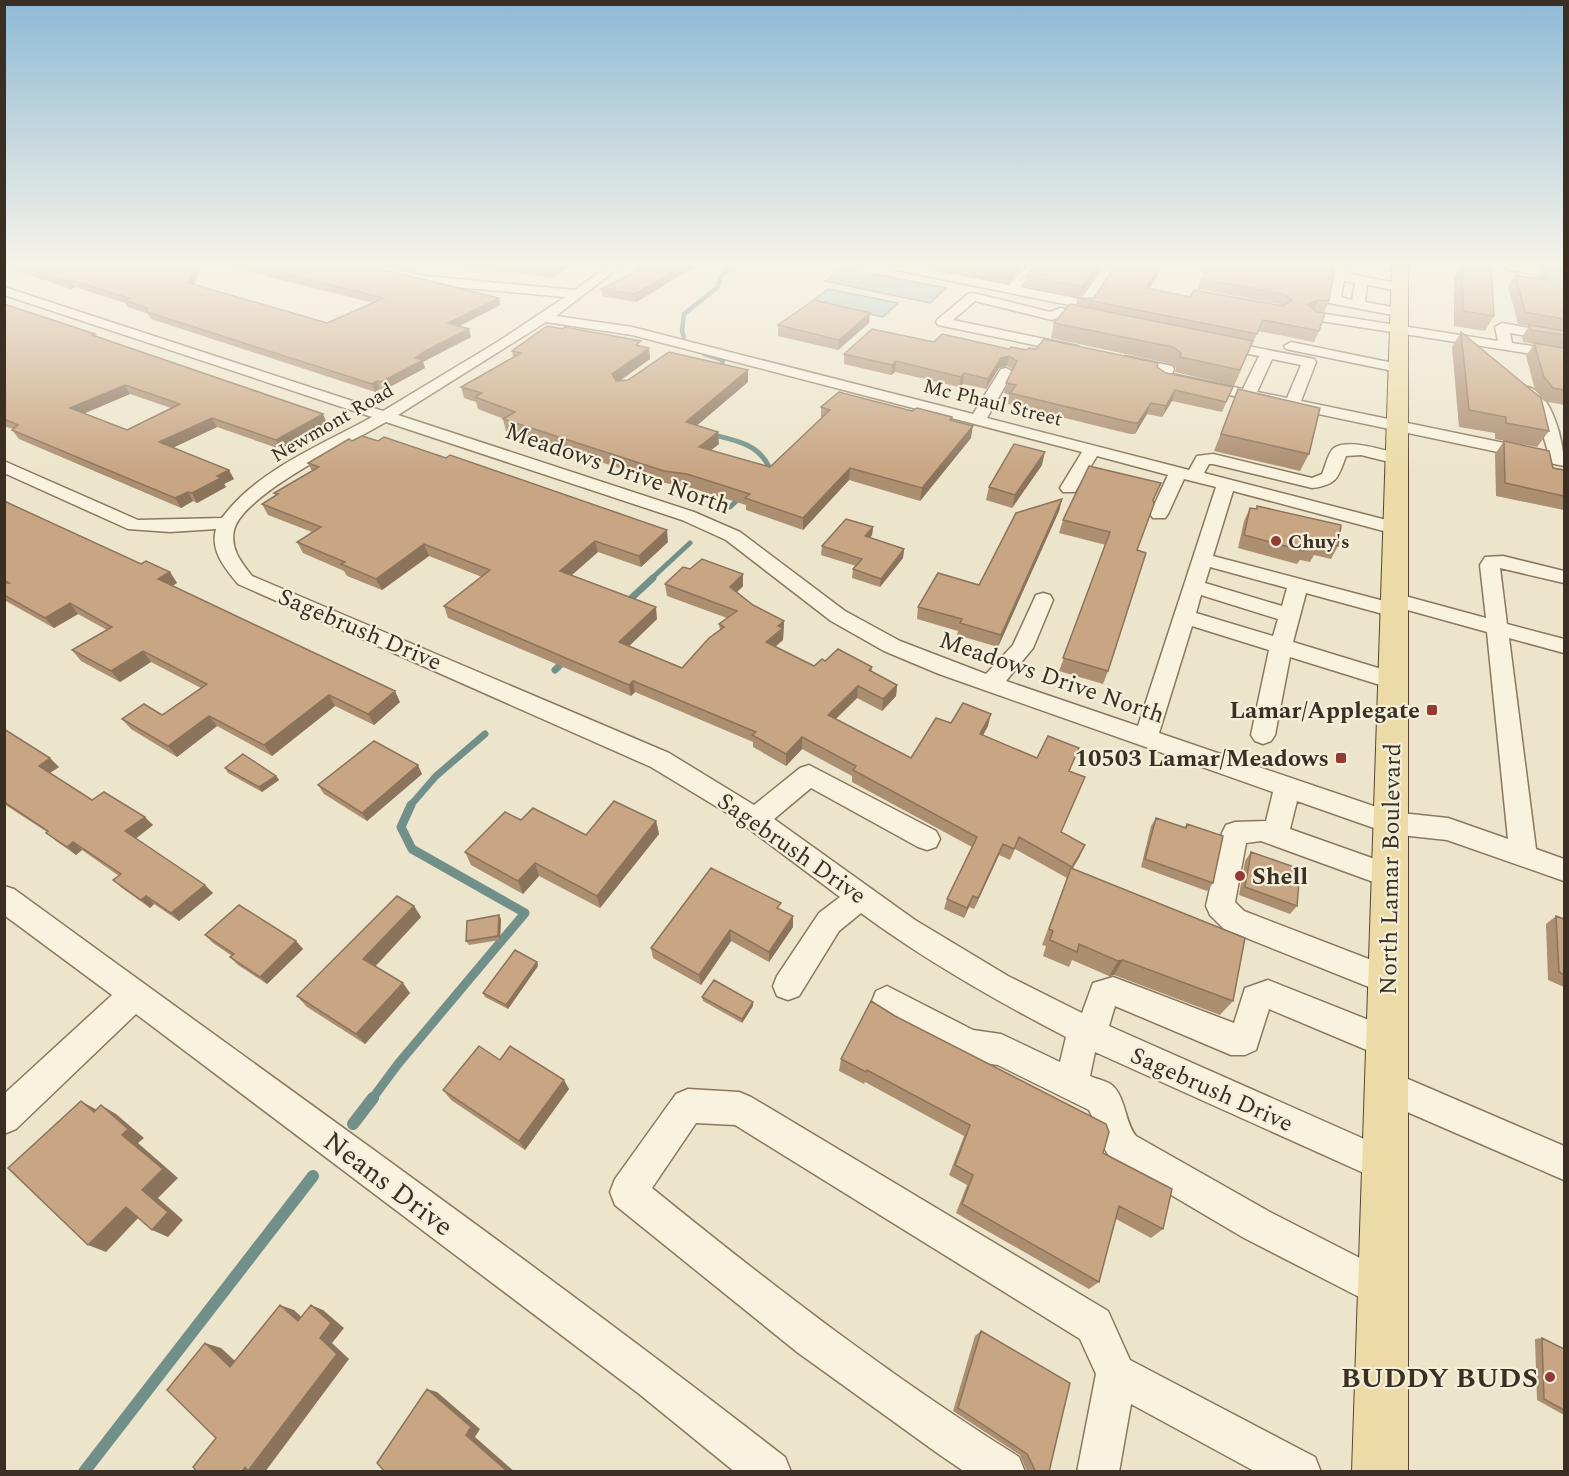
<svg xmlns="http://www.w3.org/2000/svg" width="1569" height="1476" font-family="Spectral,serif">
  <rect width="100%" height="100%" fill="#ede5cb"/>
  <!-- water -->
  <path fill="#abc2bc" stroke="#71908a" stroke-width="1.5" d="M843 268 946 288 930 303 825 281Z
    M828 289 898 303 883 317 811 302Z"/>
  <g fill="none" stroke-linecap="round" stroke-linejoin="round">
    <!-- stream-far4 -->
    <path stroke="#71908a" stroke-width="4.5" d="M684 337 682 331 684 314 718 287 721 276 735 266
      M704 354 723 360 719 373"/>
    <!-- stream-far3 -->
    <path stroke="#71908a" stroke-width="5" d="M710 434C733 440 758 443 769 467L765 474
      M730 507 743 495
      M651 579 690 543"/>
    <!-- stream-far2 -->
    <path stroke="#71908a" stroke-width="7" d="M625 604 653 578
      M555 670 566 659
      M410 806 436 776 485 734"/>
    <!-- stream-far1 -->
    <path stroke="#71908a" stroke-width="9" d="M372 1099 398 1064 525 913 412 849 401 827 411 805"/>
    <!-- stream -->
    <path stroke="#71908a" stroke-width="12" d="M353 1124 373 1098
      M84 1472 313 1176"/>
    <!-- minor casing -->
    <g stroke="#897860" stroke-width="3">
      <path id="minor" d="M362 266H381L425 276 575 290 608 266H621L556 316 632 327 973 414 1001 369 1006 368 1013 372 987 418 1189 470 1197 456 1213 454 1312 478 1322 474C1325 468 1328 452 1334 448 1349 438 1386 451 1403 455L1405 459 1403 463 1397 464 1361 455 1346 456C1338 478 1337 485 1312 488L1213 464H1209L1204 473 1402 524 1404 528 1402 532 1395 534 1233 491 1213 556 1384 601 1387 595 1394 593 1486 618 1480 565 1485 557 1503 556 1564 571V583L1500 568 1507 624 1564 639V653L1509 638 1536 849 1564 859V881L1447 840 1391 834 1297 801 1290 829 1400 868 1404 876 1400 884 1390 888 1261 841 1246 843 1235 902 1244 911 1400 971 1404 981 1400 991 1389 995 1224 929 1210 915 1206 906 1222 833 1226 825 1235 822 1266 821 1273 792 939 674 884 651 831 621 726 540 682 520 386 422C352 442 243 494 234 530 230 549 241 562 252 576L669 753 754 805 800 768 809 765 936 831 940 839 936 847 927 850 918 847 811 788 774 819 915 920 1008 976 1082 1013 1093 983 1113 977 1234 1023 1245 988 1268 980 1399 1032 1404 1043 1399 1054 1388 1059 1269 1009 1256 1050 1245 1055H1231L1115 1006 1109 1026 1398 1154 1403 1166 1398 1178 1386 1183 1095 1052 1090 1076C1096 1079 1108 1081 1113 1086 1126 1099 1125 1123 1136 1136L1270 1212 1397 1277 1403 1290 1397 1303 1384 1309 1371 1303 1244 1238 1112 1160C1099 1144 1098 1127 1089 1110L998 1065 970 1061 959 1056 876 1011 872 1001 876 991 887 986 973 1030 1001 1034 1060 1062 1066 1037C995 1000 926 961 861 913L839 931 799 996 788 1000 777 996 773 986 777 976 819 913 840 897 732 816 651 767 238 584C225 568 210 551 216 529L170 532 128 529 4 473V461L138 520 222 518C257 470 322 445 372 417L4 295V287L383 411 499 341 565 297 425 284 364 269ZM546 322 632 335 1082 452 1060 488 1063 492H1075L1097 456 1168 475 1150 514 1153 518H1165L1168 514 1184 479 1216 487 1138 726 1006 681 1033 648 1053 600 1050 595 1043 593 1036 595 1013 645 986 674 900 641 845 611 740 532 694 512 398 415ZM1210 567 1287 588 1282 606 1205 583ZM1306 593 1394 617 1401 615 1404 609 1487 632 1508 839 1448 818 1391 812 1159 733 1192 626 1269 650 1251 735 1255 741 1263 744 1271 741 1275 735 1290 657 1393 689 1401 687 1404 681 1401 675 1293 642ZM1201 595 1278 619 1273 636 1196 613Z
        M891 266H913L1009 285 1027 266H1039L1020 287 1081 299 1103 268 1107 267 1113 271 1089 307 1084 308 897 270Z
        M1334 266H1346L1345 273 1402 284 1404 287 1402 290 1398 291 1367 285 1365 302 1403 309 1405 312 1398 316 1329 303 1328 300ZM1344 281 1355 283 1352 300 1341 297Z
        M1503 266H1529L1564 271V279L1509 270Z
        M973 293 1050 312 1060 308 1100 316 1102 319 1095 323 1062 316 1052 320 975 301 953 320 1078 346 1080 349 1073 353 938 325 936 322 938 319 968 294Z
        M1313 312 1498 341 1495 327 1502 323 1556 333 1563 337 1561 340 1556 341 1510 333 1512 343 1564 351V359L1308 319 1306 316Z
        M1217 340 1314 359 1316 362 1301 401 1548 452 1537 414 1520 392 1528 387C1553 394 1564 444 1564 466L1163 381 1156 377 1158 372 1120 363 1118 360 1125 356 1172 366 1174 369 1172 374 1243 389 1259 356 1212 347 1210 344ZM1272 359 1301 365 1287 398 1257 392Z
        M1291 342 1398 364 1405 368 1398 372 1286 349 1284 346Z
        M4 886 14 889C271 1077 533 1261 785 1457L791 1472H735L638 1393 136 1014 16 1129 4 1134V1094L112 995 4 915Z
        M1387 1070 1564 1146V1180L1375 1098 1371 1086 1375 1074Z
        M688 1089 739 1092 751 1097 1108 1311 1130 1360 1315 1457 1321 1472H1256L1131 1404 1119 1472H1077L1096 1374 1080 1339 735 1125 696 1123 652 1188C770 1284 890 1376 1019 1457L1025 1472H965L940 1455 797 1352 615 1205 610 1192 615 1179 676 1094Z"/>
    </g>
    <!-- major casing -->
    <g stroke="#574633" stroke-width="2">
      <path id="major" d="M1392 266H1408V1472H1352Z"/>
    </g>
    <!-- minor -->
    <use href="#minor" fill="#f8f2de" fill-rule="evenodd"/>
    <!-- major -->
    <use href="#major" fill="#ecdba6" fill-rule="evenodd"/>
  </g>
  <!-- wall -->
  <path fill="#ac8e71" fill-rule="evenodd" d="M4 266H200L194 284 327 323 374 303 225 266H368L499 298 500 305 459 326 471 337 423 362 425 368 384 390 380 389 375 392 151 319 148 314 128 307 125 303 75 287 71 289 4 267Z
    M390 266H416L415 271Z
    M448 266H569L553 278Z
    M634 266H696L636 302 602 296 601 289 643 267Z
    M920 266H1024L1008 283Z
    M1035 266H1106L1101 267 1080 297 1024 286 1026 276Z
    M1109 266H1151L1160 267 1157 277 1149 289 1190 297 1282 306 1279 304 1198 289 1201 279 1331 269 1329 301 1324 312 1315 310 1319 331 1314 342 1258 331 1234 386 1175 372 1176 368 1167 363 1051 338 1054 323 1076 306 1077 298H1094L1113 269Z
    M1461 266H1475L1494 316 1485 331 1454 326V278Z
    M1557 266H1564V405L1544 401 1535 390 1526 356 1534 344 1523 342 1522 337 1529 326 1518 324 1508 286 1515 275 1538 278 1544 268 1556 267Z
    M4 304 95 334 96 337 327 423 280 449 217 427 172 448 234 479 224 484 226 487 197 503 193 501 181 508 19 439 12 430 13 429 4 426ZM130 394 171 408 127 430 84 413Z
    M869 323 838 350 778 336V325Z
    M1461 332 1549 431 1537 447 1495 439V433L1459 427 1452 347Z
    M934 342 1009 349 1027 350 1036 349 1157 367 1166 373 1233 387 1222 412 1172 401 1162 417 1147 414 1135 434H1130L1008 404 1009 395 1004 393 1006 383 1013 370 1007 366 999 368 986 389 963 384 959 387 895 372 891 375 844 364V354Z
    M641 346 649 348 650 359 620 381 748 382 697 425 719 444 711 450 770 467 821 419V407L912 411 952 420 971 438 920 501 849 480 803 530 746 510V505L688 487 665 483 506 431 503 419H504L478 409 476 402 464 398 461 387 513 357 512 351Z
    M1238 389 1309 454 1300 471 1214 451Z
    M1504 441 1553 468 1564 470V510L1496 496 1495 454Z
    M308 463 668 542 641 567 598 552 571 575 657 619 629 646 682 668 720 630 719 624 727 618 667 596 665 584 690 569 743 574V586L737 592 753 605 784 621 783 640 775 647 814 666 825 661 872 667V672L897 685 896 696 882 711 857 698 836 719 911 758 951 723 988 726 983 735 1070 771 1061 832 1080 856 1073 868 1233 1001 1220 1015 1114 975 1109 976 1072 960 1069 967 1043 956 1046 946 1042 945 1067 878 1015 849 1010 860 999 855 974 909 969 907 964 918 944 909 947 899 972 847 852 782V776L802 749 786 766 753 747V742L635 692 631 696 448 618 444 606 482 577 429 556 382 590 347 576 344 571 303 553 297 542 312 532 268 515 262 504 276 496 274 493 312 471Z
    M1042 465 1012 508 986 500 989 487Z
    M1161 483 1153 502 1137 550 1108 671 1103 684 1059 671 1106 545 1059 533 1063 520Z
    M1062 499 1059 511 998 647 957 635 958 631 917 619 918 607 979 585Z
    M4 501 141 564 170 572 177 583 172 586 400 702 374 725 335 706 272 756 217 726 177 757 131 729 122 719 162 715 201 688 151 662 120 682 81 661 72 650 107 630 78 614 54 628 4 600Z
    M1257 506 1338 546 1331 559 1314 555 1310 562 1300 560 1297 564 1238 548 1244 521 1250 508 1256 509Z
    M873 527 872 535 870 538 904 549 903 558 880 587 852 578 853 569 856 566 821 555 822 546Z
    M4 729 59 767 50 773 92 800 153 825 136 838 213 893 179 921 154 904 150 908 122 888 113 880 119 876 82 850 76 855 56 841 47 832 4 804Z
    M225 768 276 776 279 780 262 792 228 773Z
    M422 774 367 821 324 794 318 785Z
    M1156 818 1184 828 1187 824 1213 883 1207 891 1141 867 1151 826Z
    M521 820 586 835 656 821 659 834 600 908 539 876 523 894 471 865 465 852Z
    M1251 852 1297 906 1290 914 1239 895 1245 861Z
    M414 906 421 917 375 966 410 993 365 1044 307 1007 297 996Z
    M781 910 793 927 769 962 731 941 701 985 653 958 651 948Z
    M1556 916 1564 919V987L1548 980 1546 924Z
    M501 919 500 940 469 945 466 941Z
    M205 935 296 941 303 949 267 984 238 965 230 957 232 956 213 943Z
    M537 962 538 966 508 1009 485 997 483 993Z
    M702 997 753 1002V1006L742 1023 703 1001Z
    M841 1059 1103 1153 1163 1229 1151 1238 1116 1219 1099 1282 1089 1289 956 1213 967 1185 949 1175 964 1136 865 1082 864 1084 839 1071Z
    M500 1060 569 1089 525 1150 451 1100 443 1090Z
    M981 1331 1049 1472H1027L1020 1455 953 1411 975 1336Z
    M1542 1338 1564 1349V1415L1537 1400 1535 1339Z"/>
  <!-- shaded-wall -->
  <path fill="#8c745c" d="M194 266H200L193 290 189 283Z
    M558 266H569L553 278 551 271Z
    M683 266H696L636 302 635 294Z
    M1017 266H1024L1008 283 1010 273Z
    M1097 266H1106L1101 267 1080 297 1082 286Z
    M1160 267 1157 277 1143 298 1146 288Z
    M70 280 75 287 71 289 67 281Z
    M499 298 500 305 450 331 448 323Z
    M1318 300 1313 310 1308 305Z
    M870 313 869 323 838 350 839 340Z
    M469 329 471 337 430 358 423 362 425 368 384 390 381 382 415 358 427 350Z
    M649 348 650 359 613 385 612 374Z
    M1009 356 1007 366 999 368 986 389 988 379 1001 358Z
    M896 361 895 372 891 375 892 365Z
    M748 370V382L687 434 686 422Z
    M964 373 963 384 959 387 961 377Z
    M377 381 380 389 375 392 372 384Z
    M125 385 130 394 76 417 70 408Z
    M1175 390 1172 401 1162 417 1166 406Z
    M1151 403 1147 414 1135 434 1138 423Z
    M323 414 327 423 280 449 276 440Z
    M212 418 217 427 164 452 159 442Z
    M973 426 971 438 920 501 922 488Z
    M718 432 719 444 700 459 699 447Z
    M1045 452 1042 465 1012 508 1015 495Z
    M850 468 849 480 803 530V518Z
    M229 470 234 479 224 484 226 487 197 503 192 493 217 476Z
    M188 492 193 501 181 508 175 498Z
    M1062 499 1059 511 998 647 1001 635Z
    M873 527 872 535 864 545 865 536Z
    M667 530 668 542 641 567 639 556Z
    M595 541 598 552 563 583 560 571Z
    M424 544 429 556 382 590 376 579Z
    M904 549 903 558 880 587 881 579Z
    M170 572 177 583 165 590 158 579Z
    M743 574V586L730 599V587Z
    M70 603 78 614 54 628 45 618Z
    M656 607 657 619 621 654 619 642Z
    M784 621 783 640 766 654V642L778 626Z
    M143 651 151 662 120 682 111 671Z
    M633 681 635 692 631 696 629 685Z
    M897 685 896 696 882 711 883 699Z
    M858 686 857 698 828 726V715Z
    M395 691 400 702 374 725 368 714Z
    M329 695 335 706 272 756 264 745Z
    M991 714 988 726 977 746 980 734Z
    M209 716 217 726 177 757 168 746Z
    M802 737V749L786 766V754Z
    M50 758 59 767 48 774 39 766Z
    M418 765 422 774 367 821 362 813Z
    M276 776 279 780 262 792 259 787Z
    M145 817 153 825 134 840 125 831Z
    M656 821 659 834 600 908 597 896Z
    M73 842 82 850 76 855 67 847Z
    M1003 844 999 855 974 909 978 898Z
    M1085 845 1080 856 1068 875 1072 867Z
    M535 863 539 876 523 894 518 881Z
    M205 885 213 893 179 921 171 913Z
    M146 896 154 904 150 908 141 900Z
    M973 896 969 907 964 918 967 908Z
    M414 906 421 917 372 970 363 959Z
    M499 915 501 919 500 940 498 936Z
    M793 916V927L769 962V952Z
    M730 930 731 941 701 985 699 975Z
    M296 941 303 949 267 984 260 977Z
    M1123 960 1114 975 1109 976 1118 961Z
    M537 962 538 966 508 1009 506 1005Z
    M403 983 410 993 365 1044 356 1034Z
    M753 1002V1006L742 1023V1019Z
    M564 1080 569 1089 525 1150 519 1141Z
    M81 1101 97 1110 94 1112Z
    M101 1105 116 1114 144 1138 138 1143 178 1178 158 1198 183 1220 168 1237 152 1230 142 1190 122 1135Z
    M126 1207 142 1214 106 1252 88 1245Z
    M280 1305 294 1310 311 1326 298 1321Z
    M311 1305 323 1310 344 1328 332 1343 349 1359 265 1472H242Z
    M205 1343 221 1348 245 1370 230 1367Z
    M427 1389 437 1392 480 1429 475 1437 515 1472H508L466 1435Z"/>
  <!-- building -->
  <path fill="#c8a583" stroke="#8c745c" stroke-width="1.5" fill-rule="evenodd" d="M18 266H194L189 283 327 323 384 298 251 266H368L499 298 448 323 469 329 427 350 415 358 423 360 381 382 377 381 372 384 147 312V308L124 300 129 298 70 280 67 281Z
    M506 266H558L551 271Z
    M647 266H683L635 294 601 289Z
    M973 266H1017L1010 273Z
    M1035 266H1097L1082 286 1026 276Z
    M1115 266H1151L1160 267 1146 288 1190 297 1194 290 1283 306 1292 300 1284 294 1201 279 1210 266H1332L1331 269H1334L1329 301 1318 300 1308 305 1317 312 1325 313 1319 331 1263 320 1257 334 1077 298H1094Z
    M1462 266H1475L1491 268 1494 316 1463 311Z
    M1548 266 1564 268V319L1525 312 1515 275 1548 280 1544 268Z
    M814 300 870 313 839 340 778 325Z
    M4 304 95 334 92 335 323 414 276 440 212 418 159 442 229 470 217 476 221 478 192 493 188 492 175 498 12 430 18 425 4 419ZM125 385 180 404 127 430 70 408Z
    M1070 304 1253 341 1240 370 1180 357 1181 353 1173 347 1054 323Z
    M1529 325 1564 331V335L1531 330Z
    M547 326 563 329 565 327 641 341 636 345 649 348 612 374 616 381 628 380 669 352 748 370 686 422 718 432 699 447 770 467 830 410 821 407 839 392 912 411 917 408 952 417 950 420 973 426 922 488 850 468 803 518 745 498 750 494 687 474 664 471 503 419 515 412 475 397 482 393 461 387 521 353 512 351Z
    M872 329 934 342 942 334 1009 349 1011 347 1027 350 1029 348 1036 349 1044 339 1158 363 1157 367 1166 373 1233 387 1226 402 1175 390 1166 406 1151 403 1138 423H1134L1010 393 1016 385 1006 383 1017 361 1009 356 1001 358 988 379 964 373 961 377 896 361 892 365 844 354Z
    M1461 332 1541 398 1549 431 1506 423V417L1469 410Z
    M1534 343 1564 348V390L1553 388 1544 377Z
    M1238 389 1320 408 1309 454 1221 434Z
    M362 436 378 441 384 437 446 458 450 455 667 530 639 556 595 541 560 571 656 607 619 642 682 668 709 638 724 627 719 624 737 611 665 584 683 567 690 569 702 559 743 574 730 587 753 605 784 621 778 626 783 628 766 642 814 666 822 659 825 661 838 649 872 667 869 670 897 685 883 699 858 686 828 715 911 758 936 718 951 723 963 703 991 714 980 734 1037 758 1048 736 1079 748 1069 771 1085 777 1061 832 1085 845 1072 867 1019 837 1014 849 1003 844 978 898 973 896 967 908 947 899 977 837 853 770 856 766 802 737 786 754 752 735 756 732 633 681 629 685 444 606 490 570 424 544 376 579 341 564 345 562 297 542 321 527 262 504 278 494 274 493 319 467 308 463 349 439 352 441Z
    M1504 441 1549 451 1553 468 1564 470V496L1505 483Z
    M1014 444 1045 452 1015 495 989 487Z
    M1089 466 1161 483 1153 500 1154 504 1137 550 1146 553 1108 671 1063 658 1110 532 1063 520Z
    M1062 499 1001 635 960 623 962 619 918 607 938 573 979 585 1016 513Z
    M4 501 141 564 146 561 170 572 158 579 395 691 368 714 329 695 264 745 209 716 168 746 122 719 144 704 162 715 207 684 143 651 111 671 72 650 112 627 70 603 45 618 4 595V583H9L4 580Z
    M1257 506 1341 525 1338 546 1319 541 1318 549 1305 546 1304 551 1244 535 1250 508 1257 509Z
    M846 519 873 527 865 536 904 549 881 579 853 569 862 559 822 546Z
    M4 729 50 758 39 766 92 800 104 792 145 817 125 831 205 885 171 913 146 896 141 900 113 880 121 874 73 842 67 847 46 833 48 831 4 802Z
    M374 741 418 765 362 813 318 785Z
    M243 754 276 776 259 787 225 768Z
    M614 801 656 821 597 896 535 863 518 881 465 852 505 812 521 820 533 808 586 835Z
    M1156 818 1186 828 1187 824 1223 836 1213 883 1145 859Z
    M1251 852 1300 869 1297 906 1245 887Z
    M711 868 781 903 777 908 793 916 769 952 730 930 699 975 651 948Z
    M1071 868 1245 938 1233 1001 1123 960 1118 961 1079 944 1077 952 1050 940 1053 931 1049 929Z
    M397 896 414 906 363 959 403 983 356 1034 297 996Z
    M239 905 296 941 260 977 230 957 234 954 205 935Z
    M499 915 498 936 466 941 467 921Z
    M1556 916 1564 919V975L1559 972Z
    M515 950 537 962 506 1005 483 993Z
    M714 980 753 1002 742 1019 702 997Z
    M871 1001 895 1016 1106 1124 1109 1132 1103 1153 1172 1189 1163 1229 1119 1206 1099 1282 962 1204 973 1175 955 1165 970 1125 867 1070 866 1072 841 1059Z
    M479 1046 500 1060 510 1046 564 1080 519 1141 443 1090Z
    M81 1101 94 1112 101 1105 128 1129 122 1135 163 1169 142 1190 168 1212 152 1230 126 1207 88 1245 8 1168Z
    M280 1305 298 1321 311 1305 331 1323 320 1338 337 1354 248 1471 245 1467 242 1472H197L193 1467 216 1438 167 1390 205 1343 230 1367Z
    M981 1331 1070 1383 1049 1472H1036L1027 1454 958 1408Z
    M1542 1338 1564 1349V1410L1544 1399Z
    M427 1389 471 1427 466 1435 508 1472H385L377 1463Z"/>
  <!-- sky -->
  <linearGradient id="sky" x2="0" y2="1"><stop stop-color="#8fbad6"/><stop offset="0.56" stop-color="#f7f3e8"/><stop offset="1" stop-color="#f7f3e8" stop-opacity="0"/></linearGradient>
  <rect width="1569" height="472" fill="url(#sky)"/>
  <!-- markers -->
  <g fill="#943933" stroke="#f4efda" stroke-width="2">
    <circle cx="1276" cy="541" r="6"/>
    <rect x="1426" y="704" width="12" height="12" rx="3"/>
    <rect x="1335" y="752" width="12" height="12" rx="3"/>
    <circle cx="1240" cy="876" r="6"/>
    <circle cx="1550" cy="1377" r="6"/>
  </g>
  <g text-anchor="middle" stroke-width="4.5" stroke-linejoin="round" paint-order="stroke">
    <!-- far-street labels -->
    <g font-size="20" fill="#3a2f22" stroke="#f4efda">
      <text transform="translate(993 402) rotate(14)" y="7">Mc Phaul Street</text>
      <text transform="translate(332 422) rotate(-30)" y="7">Newmont Road</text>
    </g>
    <!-- far-poi labels -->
    <g font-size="20" font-weight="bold" fill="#3a2f22" stroke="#f4efda" text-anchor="start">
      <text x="1288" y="548">Chuy's</text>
    </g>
    <!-- street labels -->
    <g font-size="24" fill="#3a2f22" stroke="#f4efda">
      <text transform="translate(618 468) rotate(19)" y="8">Meadows Drive North</text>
      <text transform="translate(360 629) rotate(23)" y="8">Sagebrush Drive</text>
      <text transform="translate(1052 677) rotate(19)" y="8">Meadows Drive North</text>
      <text transform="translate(792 848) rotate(35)" y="8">Sagebrush Drive</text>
      <text transform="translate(1390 869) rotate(-89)" y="8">North Lamar Boulevard</text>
      <text transform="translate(1212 1089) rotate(24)" y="8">Sagebrush Drive</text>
    </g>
    <!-- poi labels -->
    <g font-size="24" font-weight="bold" fill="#3a2f22" stroke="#f4efda" text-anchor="end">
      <text x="1420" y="718">Lamar/Applegate</text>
      <text x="1329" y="766">10503 Lamar/Meadows</text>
      <text x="1252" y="884" text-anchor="start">Shell</text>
    </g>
    <!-- near-street labels -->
    <g font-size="28" fill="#3a2f22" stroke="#f4efda">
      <text transform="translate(389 1183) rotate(37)" y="10">Neans Drive</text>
    </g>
    <!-- near-poi labels -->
    <g font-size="28" font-weight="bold" fill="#3a2f22" stroke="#f4efda" text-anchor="end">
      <text x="1538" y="1387">BUDDY BUDS</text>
    </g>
  </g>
  <!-- border -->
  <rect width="1569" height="1476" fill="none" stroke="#3a2f22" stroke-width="12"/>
</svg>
